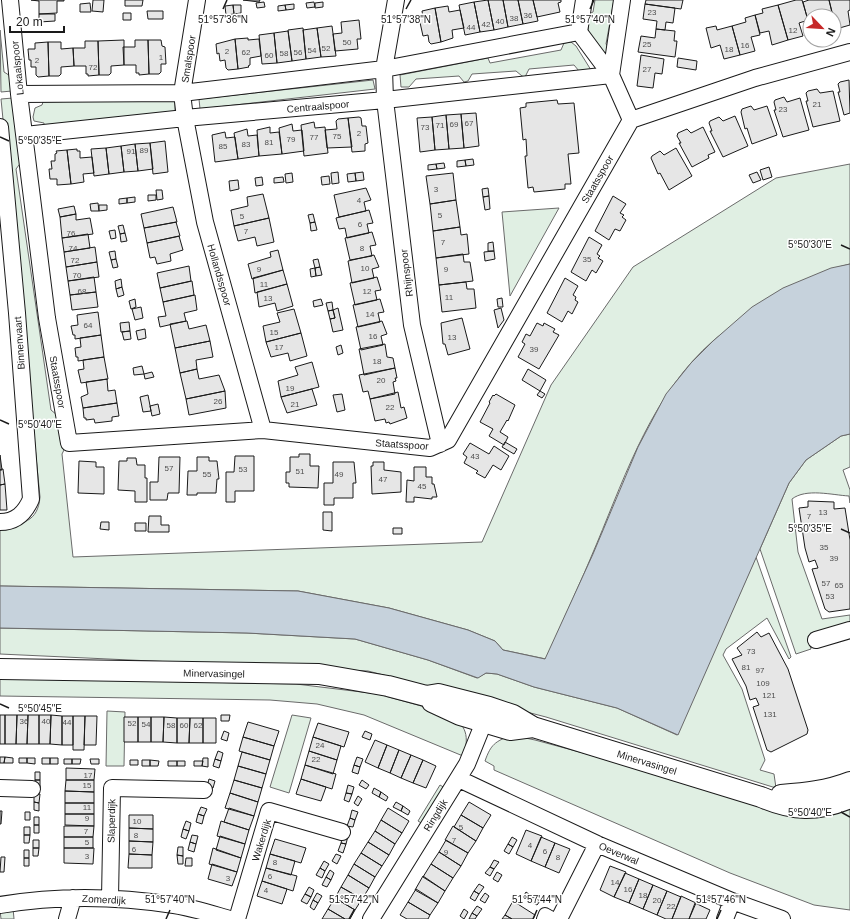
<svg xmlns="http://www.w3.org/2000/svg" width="850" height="919" font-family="Arial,sans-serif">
  <rect width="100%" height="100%" fill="#fff"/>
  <!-- green -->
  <path fill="#e0efe3" stroke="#6a6a6a" d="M595 0H614L606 44 609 48 608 60 588 31 589 14 593 12Z
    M0 30 4 72 12 77V91L1 92Z
    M571 42 576 46 591 70 579 71 574 65 529 69 525 77 522 76 516 71 472 74 468 81 464 82 459 76 416 79 409 87H401L400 75 488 58 490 63 561 50 564 43Z
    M373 80 375 89 200 109 199 99Z
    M13 98 22 161 16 169 51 410 57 415 65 448 62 454 73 557 482 542 551 385 633 267 776 178 850 164V264C822 270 801 285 777 300 755 312 733 324 714 340 653 393 627 471 597 543 581 582 563 620 546 659L503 650 495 641 468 630 389 608 298 591 0 586V525C22 525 38 522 40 497L1 99Z
    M175 99V112L44 127V123L34 121 33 117 35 108 42 105 43 102Z
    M559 208 510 296 502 212Z
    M850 434V467L843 470 850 490V503L849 496C832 495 806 488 792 499L798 552 822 619 850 615V623L808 636 811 649 796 654 760 549 789 483 806 460 841 436Z
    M756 557 791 657 789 659 767 618 726 649 723 655 742 689 765 760 760 770 774 774 776 788 546 717 368 671 0 654V628L247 633 355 639 428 660 477 678 486 673 497 674 534 687 617 708 677 735Z
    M0 678 296 684 378 694 450 714C466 725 470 737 463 756L364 715 317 704 270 700 0 696Z
    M107 711 125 712 124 766H106Z
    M292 715 311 718 289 793 270 787Z
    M511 735 535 740 587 754 775 810 850 803V910L814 905 730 873 494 770V766L485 761C491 744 495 742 511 735Z
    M440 785 445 788 423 824 418 821Z
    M13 908 14 919H1L0 910Z"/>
  <!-- water -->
  <path fill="#c6d2dc" stroke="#6a6a6a" d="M850 264V434L841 436 806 460 789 483 678 735 617 708 534 687 497 674 486 673 478 678 428 660 355 639 247 633 0 628V586L298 591 389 608 468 630 495 641 503 650 545 659 593 554 638 447 666 394 691 363 713 341 752 307 783 288 831 268Z"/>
  <!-- building -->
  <path fill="#e6e6e6" stroke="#1a1a1a" d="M31 0H64V1H57V13L39 14V1Z
    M93 0H104L103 12 92 11Z
    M125 0H143L142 6H125Z
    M243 0H260L259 2Z
    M488 0H503L508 27 494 30Z
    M488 0 494 30 480 32 474 2Z
    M503 0H518L523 24 508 27Z
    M518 0H533L538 21 523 24Z
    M533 0H561V2L558 3 560 12 537 17Z
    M646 0H683L681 9 645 4Z
    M796 0H802L808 20 799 23 803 36 788 40 778 5Z
    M809 0H829L833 16H810V21H808L803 2Z
    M829 0H850V10L848 11 850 25 836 29Z
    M264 2 265 7 257 8 256 3Z
    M314 2 315 7 307 8 306 3Z
    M323 2V7L315 8V3Z
    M474 2 480 32 465 35 459 5Z
    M90 3 91 12H80V4Z
    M294 4V9L286 10 285 5Z
    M645 4 675 8 673 23 666 22 665 30 656 29 657 21 643 19Z
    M233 5 234 14 226 15 225 6Z
    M233 5H241V13L234 14Z
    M285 5 286 10 278 11V6Z
    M778 5 788 40 772 45 769 31 760 33 755 15 763 13 762 9Z
    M448 6 449 12 460 10 464 28 452 30 453 38 441 42 435 8Z
    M435 8 441 42 431 44 429 42 428 35 423 36 419 18 423 17 422 11Z
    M147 11H163V19H148Z
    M123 13H131V20H123Z
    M39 14H55V21L39 22Z
    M755 15 760 35 751 37 755 51 740 55 732 26 746 22 745 18Z
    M359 20 361 39H357L358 49 335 51 333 34 342 33 341 22Z
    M332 26 336 56 321 57 317 28Z
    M716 26 717 30 732 26 740 55 724 59 720 45 711 48 706 28Z
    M303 28 306 59 292 61 288 30Z
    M317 28 321 57 306 59 303 30Z
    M656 29 675 31 674 41H677L675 57 638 52 641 36 655 38Z
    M288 31 292 61 277 63 274 33Z
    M274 33 277 63 262 64 259 35Z
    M248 38V40L259 39 261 56 250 58V65L248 66 249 67 238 69 235 39Z
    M235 39 238 69 228 70 226 68 225 60 220 61 219 53 217 54 216 44Z
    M124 40V65L111 66V73L109 75H99L98 41Z
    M135 40H148L149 74 139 75V73H136V65H124L123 47H135Z
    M148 40H161L162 46 165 47 166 64H161V72L159 74H149Z
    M85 41H98L99 75 88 76V74H86V66H74L73 48H85Z
    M48 42H61V49L73 48 74 66 61 67V74L59 76H49Z
    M48 42 49 76 38 77 36 75V67H31V60H29L28 49H35V43Z
    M641 55 664 59 662 74 655 73 653 88 637 86Z
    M678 58 697 61 696 70 677 67Z
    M849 80 850 113 844 115 838 92H840L838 84 840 82Z
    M817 89 820 93 833 91 840 121 813 127 806 101H808L806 93 808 91Z
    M784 97 787 102 800 98 809 130 783 137 774 110H776L774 102 775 100Z
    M557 100 558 104 574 103 579 153 568 154 571 184H565V189L534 192 533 187 528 188 525 156H527L526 139 523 140 520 108 526 107V103Z
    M751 106 754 110 767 106 777 135 752 144 747 128 745 129 741 112 742 109Z
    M476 113 479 146 464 148 461 114Z
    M461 114 464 148 449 149 446 115Z
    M446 115 449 149 435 150 432 117Z
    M735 116 748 146 723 157 710 131H712L709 123 710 121 719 117 723 121Z
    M359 117 361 118 362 126H366L368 143 365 144V151L352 152 348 118Z
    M432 117 435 150 420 152 417 118Z
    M348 118 352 147 327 148 325 130 337 129 336 121 338 119Z
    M314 122 315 128 325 127 328 153 304 156 301 125Z
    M292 124 293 131 302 130 304 151 282 154 279 128Z
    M270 127V133L279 132 282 154 259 156 257 130Z
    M703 127 715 152 708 155 709 158 692 167 679 143H681L677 136 678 133 687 129 691 133Z
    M247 129 248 136 257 135 259 156 238 159 234 133Z
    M225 132 226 138 235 137 238 159 215 162 212 135Z
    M165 141 168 172 153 174 150 143Z
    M150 143 153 169 138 171 135 144Z
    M135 144 138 171 124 172 121 146Z
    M121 146 124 172 109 174 106 148Z
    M106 148 109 174 94 176 91 149Z
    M676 148 692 176 669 190 660 173 658 174 651 158 652 156 660 151 664 155Z
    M77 149V151H80V158L92 157 94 173 83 174 84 182 71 184 67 150Z
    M67 150 71 184 57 185V179H50L49 169H52L51 161H55V154L57 153 56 151Z
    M473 159 474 165 466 166 465 160Z
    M465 160 466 166 457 167V161Z
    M444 163 445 168 437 169 436 164Z
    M436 164 437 169 428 170V165Z
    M769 167 772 177 763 180 760 170Z
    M338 172 339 183 332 184 331 173Z
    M363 172 364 180 356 181 355 173Z
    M757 172 761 180 753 183 749 175Z
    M292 173 293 182 286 183 285 174Z
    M355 173 356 181 348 182 347 174Z
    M453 173 456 200 430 204 426 176Z
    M329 176 330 184 322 185 321 177Z
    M262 177 263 185 256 186 255 178Z
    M283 177 284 182 274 183V178Z
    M238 180 239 189 230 191 229 181Z
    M366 188 371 200 364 202 366 211 339 217 334 195Z
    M488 188 489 196 483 197 482 189Z
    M156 190H162L163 199 157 200Z
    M263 194 269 218 234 226 231 210 248 206 247 197Z
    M148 195H156V200L148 201Z
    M489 196 490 209 485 210 483 197Z
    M613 196 626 204 620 213 624 215 622 217 626 220 620 231 615 229 609 240 595 231Z
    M135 197V202L127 203V198Z
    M127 198V203L119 204V199Z
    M456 200 460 227 433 231 430 204Z
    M98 203 99 211H91L90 204Z
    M99 205H107V210L99 211Z
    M74 206 76 214 60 217 58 209Z
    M173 207 177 222 144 228 141 214Z
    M369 210 373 223 367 224 369 233 347 238 345 228 339 229 336 218Z
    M76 214V220L90 218 93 234 62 238 60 217Z
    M313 214 315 222 310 223 308 215Z
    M269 218 274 242 257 246 255 237 238 241 234 226Z
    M176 222 180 236 147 243 144 228Z
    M315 222 317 230 311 231 310 223Z
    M123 225 125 233 120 234 118 226Z
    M460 227 461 235 467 234 469 254 436 258 433 231Z
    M115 230 116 238 111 239 109 231Z
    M372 232 376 245 370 246 372 256 350 260 345 238Z
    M125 233 127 241 121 242 120 234Z
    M88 234 90 248 64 252 62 238Z
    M179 236 183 250 170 254 171 261 157 264 155 257 150 258 147 243Z
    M589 237 602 245 597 254 600 256 598 258 603 261 596 273 592 270 586 281 571 272Z
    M493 242 494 251H488V243Z
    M95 247 97 262 66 267 64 252Z
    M278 250 283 270 252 279 248 264 271 257 270 252Z
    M115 251 116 259 111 260 109 252Z
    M494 251 495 259 485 261 484 252Z
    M463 254 464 262H470L473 281 439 285 436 258Z
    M374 255 379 267 372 269 374 278 352 283 348 261Z
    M116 259 118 267 113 268 111 260Z
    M318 259 320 267 315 268 313 260Z
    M97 262 99 277 68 281 66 267Z
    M189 266 191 281 160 288 157 273Z
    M320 267 322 275 316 276 315 268Z
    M315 268 316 276 311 277 310 269Z
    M283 270 287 284 255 293 253 278Z
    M94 277 96 292 70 295 68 281Z
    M377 277 381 290 375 291 377 300 355 305 350 283Z
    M565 278 578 286 573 295 576 297 575 300 578 302 572 314 568 311 562 322 547 313Z
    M121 279 122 287 116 289 115 281Z
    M192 281 194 295 163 302 160 288Z
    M466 282 467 289H474L476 308 442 312 439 285Z
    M287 284 293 306 277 311 275 303 259 307 257 292Z
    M122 287 124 295 118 297 116 289Z
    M96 292 98 307 72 310 70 295Z
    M195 295 197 310 184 313 186 321 160 327 158 317 166 316 163 302Z
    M502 298 503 307H498L497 299Z
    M135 299 136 307 131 309 129 301Z
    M321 299 323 305 314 307 313 301Z
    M380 299 384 312 378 313 380 322 358 327 353 305Z
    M332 302 333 310 328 311 326 303Z
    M141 307 143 318 135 320 132 309Z
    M338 308 343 330 333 332 330 319 335 318 333 310Z
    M501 308 504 320 498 328 494 310Z
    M294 309 301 333 266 342 263 326 280 322 277 313Z
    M333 310 335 318 330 319 328 311Z
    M98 312 101 335 75 339V335H73L71 326 78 325 77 315Z
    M462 318 470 349 448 355 445 344H443L441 323Z
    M187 321 189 329 206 325 210 341 175 348 170 324Z
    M382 321 387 334 381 336 383 345 361 350 356 327Z
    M129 322 130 331 121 332 120 323Z
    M537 323 543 326 544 323 555 329 553 332 559 335 539 369 518 357 525 344 522 342 526 334 530 336Z
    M145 329 146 338 138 340 136 331Z
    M130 331 131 339 124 340 122 332Z
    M301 333 307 356 290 361 288 353 271 357 266 342Z
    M101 335 104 357 78 361V357H76L75 348 81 347 80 338Z
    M210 341 213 357 196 360 197 369 180 373 175 348Z
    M385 344 387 357 393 358 395 368 364 375 359 349Z
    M341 345 343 353 338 355 336 347Z
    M104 357 108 379 81 383 78 370 84 369 83 360Z
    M312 362 319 387 281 397 278 381 298 375 295 367Z
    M142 366 144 374 134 375 133 368Z
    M395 368 397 378H395L396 381 393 382 395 394 370 399 368 391 363 392 359 375Z
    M197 369 199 379 219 375 225 391 186 399 180 373Z
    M528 369 546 380 540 391 522 380Z
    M152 372 154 377 145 379 144 374Z
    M107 379 108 391 115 390 117 403 83 408 81 397 88 394 86 382Z
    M312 389 317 405 287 413 281 397Z
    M225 391 226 408 189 415 186 399Z
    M540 391 545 394 542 398 537 395Z
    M398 392 401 408 404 407 407 418 390 424 389 422 386 423 385 419 375 421 370 399Z
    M342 394 345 410 337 412 333 395Z
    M496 394 515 405 508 421 507 420 500 432 508 437 504 445 489 436 493 429 480 422 490 403 489 402 493 395 494 396Z
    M148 395 151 411 143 412 140 397Z
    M117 403 119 416 112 417V421L95 423 94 419 86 420V418H84L83 408Z
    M158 404 160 414 152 416 150 406Z
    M505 442 517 449 514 454 502 447Z
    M470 443 489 454 494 446 509 456 501 470 493 465 485 478 476 473 478 471 464 463 467 457 463 454Z
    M299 454H310V466H319L318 488 289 487V483H286V472H290V457H299Z
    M0 455 2 470H0Z
    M235 456H254V491H235V502H226V472H234Z
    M159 457H180L179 493H168L167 500H150V482H158Z
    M197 457H209V461H217L219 479H217L216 493H197V495H187L188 471H197Z
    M127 458H136L137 465H145V478H147V502H135V491L118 490 119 461H127Z
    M79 461 96 462V467H104V494L78 493Z
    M333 462H354L356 483H353V498H334V505H324V483H333Z
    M373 462H384V470L401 472V492L372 494 371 466H373Z
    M414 467H426V477H432V484H434L437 497H432V499L414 497V502H406L407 480 414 481Z
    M2 469H3L5 484 0 485V470Z
    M5 484 7 510H0V485Z
    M808 501 834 502V509L845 508 850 540V609L829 612 825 609 812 569 818 568 815 560 809 562 805 548 799 508 808 507Z
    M323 512H332V531L323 530Z
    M149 516H161V525H169V532H148Z
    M101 522H109V530L100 529Z
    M135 523H146V531H135Z
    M393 528H402V534H393Z
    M757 632 761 637 769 633 788 669 808 730 807 734 771 752 767 750 753 707 759 705 756 698 750 700 746 686 732 659 742 655 737 648Z
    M0 715H5V744H0Z
    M5 715H17L16 744H5Z
    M17 715H28L27 744H16Z
    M28 715H39V744H27Z
    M39 715H51L50 744H39Z
    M51 715 62 716V745L50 744Z
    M221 715H230L229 721H221Z
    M62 716H73V745H62Z
    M73 716H85L84 750H73Z
    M85 716H97L96 745H84Z
    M124 717H138V742H124Z
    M138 717H151V742H138Z
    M151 717H164L163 742H151Z
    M164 717 177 718V743L163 742Z
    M177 718H190L189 743H177Z
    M190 718H203V743H189Z
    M203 718H216V743H203Z
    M248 722 279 731 274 746 243 737Z
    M318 723 349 732 344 747 313 737Z
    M224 731 229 733 227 741 221 739Z
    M365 731 372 734 370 740 362 737Z
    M243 737 274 746 270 760 239 751Z
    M313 737 341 746 337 760 309 751Z
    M375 740 387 745 378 768 365 762Z
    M387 745 399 750 390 773 378 768Z
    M399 750 411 755 401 778 390 773Z
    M218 751 223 753 221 761 215 759Z
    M309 751 337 760 333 774 305 765Z
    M242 752 270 760 266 774 238 766Z
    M411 755 423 760 413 783 401 778Z
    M0 757H5L4 763H0Z
    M5 757 13 758V763H4Z
    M357 757 363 759 360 767 354 765Z
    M19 758H27V763H19Z
    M27 758H35V764L27 763Z
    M42 758H50V764H42Z
    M50 758H58V764H50Z
    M203 758H208V767L202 766Z
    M64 759H72V764H64Z
    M72 759H81L80 764H72Z
    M90 759H99V764H91Z
    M215 759 221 761 219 768 213 766Z
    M130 760H138V765H130Z
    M142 760H150V766H142Z
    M150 760 159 761 158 766H150Z
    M423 760 436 766 426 788 413 783Z
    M168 761H177V766H168Z
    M177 761H185V766H177Z
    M194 761H203L202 766H194Z
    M305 765 336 774 332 789 301 779Z
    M354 765 360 767 358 774 352 772Z
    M238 766 266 774 262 788 234 780Z
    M66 768 95 769 94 780H66Z
    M35 772H40V780H35Z
    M209 779 215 781 213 788 207 787Z
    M301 779 326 787 321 801 296 794Z
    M35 780H40V788H34Z
    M66 780H94V792L65 791Z
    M234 780 262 788 258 802 230 793Z
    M362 780 369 785 366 789 359 785Z
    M348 785 354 787 352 794 346 793Z
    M374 788 381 792 379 797 372 793Z
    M65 791 94 792V803H65Z
    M381 792 388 797 386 801 379 797Z
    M230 793 258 802 254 816 225 808Z
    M346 793 352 794 349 802 344 800Z
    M34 794H40L39 803 34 802Z
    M358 796 362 799 358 806 354 803Z
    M34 802 39 803V811L34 810Z
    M396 802 403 806 401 811 393 807Z
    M469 802 491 815 483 828 461 815Z
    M65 803H94V814H65Z
    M403 806 410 811 408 815 401 811Z
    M201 807 207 809 204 816 198 814Z
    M229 808 254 816 249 830 224 822Z
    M388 808 409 821 402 833 381 820Z
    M352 810 358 812 355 820 350 818Z
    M0 811H2L1 824H0Z
    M25 812H30V820H25Z
    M65 814H94V826L65 825Z
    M198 814 204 816 202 824 196 822Z
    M129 815H153V829L129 828Z
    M461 815 483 828 476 841 454 827Z
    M34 817H39V825H34Z
    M350 818 355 820 353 827 347 826Z
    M381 820 402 833 395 844 375 831Z
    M186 821 191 823 189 831 183 829Z
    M221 821 249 830 245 844 217 836Z
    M34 825H39V833H34Z
    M64 826H94L93 837H64Z
    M453 826 476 841 468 853 445 840Z
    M24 827H30V835H24Z
    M129 828 153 829V842L129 841Z
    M183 829 189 831 186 839 181 837Z
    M526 830 542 836 531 861 516 854Z
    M375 831 395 844 389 855 368 842Z
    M24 835H30L29 843H24Z
    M192 835 198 836 196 844 190 842Z
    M343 835 348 836 346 844 341 843Z
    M220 836 245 844 241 858 216 850Z
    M64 837H93V848H64Z
    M512 837 517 840 513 847 508 844Z
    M541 837 555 843 545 867 531 861Z
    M275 839 306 848 301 863 270 854Z
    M33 840H39V848H33Z
    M446 840 468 853 461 866 439 852Z
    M129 841 153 842 152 855 129 854Z
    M190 842 196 844 194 852 188 850Z
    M368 842 389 855 382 866 361 853Z
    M341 843 346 844 343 853 338 851Z
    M555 843 570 849 559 873 545 867Z
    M508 844 513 847 509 854 504 851Z
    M178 847H183V856L177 855Z
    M33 848H39L38 856H33Z
    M64 848H94L93 864 64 863Z
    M213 848 241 858 237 872 209 864Z
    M24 850H29V858H24Z
    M439 852 461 866 453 878 431 864Z
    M361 853 382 866 375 877 354 864Z
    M129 854 152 855V868H128Z
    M270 854 295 861 291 875 266 868Z
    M336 854 341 856 337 864 332 861Z
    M177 855 183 856V864H178Z
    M1 857H5L4 872H0Z
    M24 858H29V866H24Z
    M186 858H192V866H185Z
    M494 860 499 862 494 869 490 867Z
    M324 861 329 864 325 871 320 868Z
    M212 864 237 872 232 886 208 879Z
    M354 864 375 877 369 888 348 875Z
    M431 864 453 878 445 891 423 877Z
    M610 866 626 872 614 897 600 890Z
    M490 867 494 869 490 876 485 873Z
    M266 868 297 876 293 891 262 881Z
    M320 868 325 871 322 878 316 875Z
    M330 870 334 873 331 880 326 877Z
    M497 872 502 875 498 882 493 879Z
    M625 873 639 879 629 903 614 897Z
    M348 875 369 888 362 899 341 887Z
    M423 876 445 891 438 903 415 890Z
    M326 877 331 880 327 887 322 885Z
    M639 879 653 885 643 909 629 903Z
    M262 881 287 889 282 904 257 896Z
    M479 884 484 887 479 894 474 891Z
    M653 885 667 891 657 915 643 909Z
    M309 887 314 890 311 897 305 894Z
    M341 887 362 899 355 910 335 898Z
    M416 889 438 903 430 915 408 902Z
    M474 891 479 894 475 901 470 898Z
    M667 891 681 897 672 919H666L657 915Z
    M526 892 533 897 530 901 523 897Z
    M317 893 322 896 318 903 313 900Z
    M485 893 489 896 485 903 480 900Z
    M305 894 311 897 307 904 301 901Z
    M681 896 696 903 689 919H672Z
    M533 897 540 901 537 905 530 901Z
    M335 898 355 910 350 919H345L328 909Z
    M313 900 318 903 314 910 310 907Z
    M513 901 535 915 533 919H512L505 915Z
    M408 902 430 915 428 919H407L400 915Z
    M695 903 710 910 706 919H689Z
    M477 906 482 909 477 916 472 913Z
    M328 909 345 919H322Z
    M464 909 468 912 464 919 460 916Z
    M472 913 477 916 475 919H469Z
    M505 915 512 919H502Z"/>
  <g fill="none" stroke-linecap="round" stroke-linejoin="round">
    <!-- pedestrian casing -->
    <g stroke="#1a1a1a" stroke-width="14">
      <path id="pedestrian" d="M543 919 545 914 554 919"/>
    </g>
    <!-- minor casing -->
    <g stroke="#1a1a1a" stroke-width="18">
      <path id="minor" d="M10 0 19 94 47 318 69 443 263 430 430 448 448 440 631 120 755 78 850 52
        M197 0 182 93 185 118 205 222 263 430
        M396 0 384 69 385 100 412 325 440 444
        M584 0 579 32 611 75 631 120
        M611 75 622 0
        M19 94 182 93 384 69 579 32
        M0 127 17 313 31 499C25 513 16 522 0 522
        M25 135 185 118 385 100 611 75
        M816 640 850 630
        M459 779 597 844 732 901 782 919
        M0 788 32 789
        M110 898 112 788 204 790
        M0 905C58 895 116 896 174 905 193 908 212 914 230 919
        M67 919 73 898
        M237 919 269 811 342 832
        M371 919 467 764 488 712
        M559 919 597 844
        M725 919 732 901"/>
    </g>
    <!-- tertiary casing -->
    <g stroke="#1a1a1a" stroke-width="22">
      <path id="tertiary" d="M0 669 319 674 388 686 426 696 438 694 489 707 513 715 533 727 761 797C793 811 817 812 850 798
        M432 702 460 715 510 730 533 727
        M781 795C805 793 827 791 850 782"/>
    </g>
    <!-- pedestrian -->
    <use href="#pedestrian" stroke="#fff" stroke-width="12"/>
    <!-- minor -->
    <use href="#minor" stroke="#fff" stroke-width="16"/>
    <!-- tertiary -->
    <use href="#tertiary" stroke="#fff" stroke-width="20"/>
  </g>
  <!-- ticks -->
  <path fill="none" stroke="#1a1a1a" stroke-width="1.5" d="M223 9 227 0M406 9 411 0M590 9 594 0M0 137 9 141M841 245 850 249M0 420 9 424M841 529 850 533M0 704 9 708M841 812 850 817M166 919 170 910M349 919 354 910M533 919 537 910M717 919 721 910"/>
  <g text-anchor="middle" stroke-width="3" stroke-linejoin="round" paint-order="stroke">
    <!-- number labels -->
    <g font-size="8" fill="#4d4d4d">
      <text x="652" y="15">23</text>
      <text x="528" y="18">36</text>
      <text x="514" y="21">38</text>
      <text x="500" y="24">40</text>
      <text x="486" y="27">42</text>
      <text x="471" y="30">44</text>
      <text x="793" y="33">12</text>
      <text x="347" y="45">50</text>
      <text x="647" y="47">25</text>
      <text x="745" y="48">16</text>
      <text x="326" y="51">52</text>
      <text x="729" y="52">18</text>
      <text x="312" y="53">54</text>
      <text x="227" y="54">2</text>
      <text x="246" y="55">62</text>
      <text x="298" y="55">56</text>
      <text x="284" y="56">58</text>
      <text x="269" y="58">60</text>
      <text x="161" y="60">1</text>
      <text x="37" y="63">2</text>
      <text x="93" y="70">72</text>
      <text x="647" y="72">27</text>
      <text x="817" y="107">21</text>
      <text x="783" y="112">23</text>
      <text x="469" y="126">67</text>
      <text x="454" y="127">69</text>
      <text x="440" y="128">71</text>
      <text x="425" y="130">73</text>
      <text x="359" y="136">2</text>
      <text x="337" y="139">75</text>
      <text x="314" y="140">77</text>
      <text x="291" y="142">79</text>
      <text x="269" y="145">81</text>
      <text x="246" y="147">83</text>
      <text x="223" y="149">85</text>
      <text x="144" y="153">89</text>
      <text x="131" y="154">91</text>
      <text x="436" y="192">3</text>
      <text x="359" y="203">4</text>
      <text x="440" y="218">5</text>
      <text x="242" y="219">5</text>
      <text x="360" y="227">6</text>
      <text x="246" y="234">7</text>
      <text x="71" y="236">76</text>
      <text x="443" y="245">7</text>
      <text x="73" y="251">74</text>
      <text x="362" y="251">8</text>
      <text x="587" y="262">35</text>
      <text x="75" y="263">72</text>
      <text x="365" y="271">10</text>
      <text x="259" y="272">9</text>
      <text x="446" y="272">9</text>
      <text x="77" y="278">70</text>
      <text x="264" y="287">11</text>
      <text x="82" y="294">68</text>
      <text x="367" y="294">12</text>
      <text x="449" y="300">11</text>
      <text x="268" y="301">13</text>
      <text x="370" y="317">14</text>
      <text x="88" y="328">64</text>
      <text x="274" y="335">15</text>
      <text x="373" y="339">16</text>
      <text x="452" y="340">13</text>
      <text x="279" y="350">17</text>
      <text x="534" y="352">39</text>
      <text x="377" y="364">18</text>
      <text x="381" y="383">20</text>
      <text x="290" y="391">19</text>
      <text x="218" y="404">26</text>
      <text x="295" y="407">21</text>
      <text x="390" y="410">22</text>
      <text x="475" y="459">43</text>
      <text x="169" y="471">57</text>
      <text x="243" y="472">53</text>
      <text x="300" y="474">51</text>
      <text x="207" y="477">55</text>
      <text x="339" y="477">49</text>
      <text x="383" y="482">47</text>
      <text x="422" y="489">45</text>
      <text x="823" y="515">13</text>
      <text x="809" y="519">7</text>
      <text x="824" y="550">35</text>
      <text x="834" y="561">39</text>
      <text x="826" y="586">57</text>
      <text x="839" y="588">65</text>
      <text x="830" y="599">53</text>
      <text x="751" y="654">73</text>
      <text x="746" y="670">81</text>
      <text x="760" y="673">97</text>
      <text x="763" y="686">109</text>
      <text x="769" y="698">121</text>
      <text x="770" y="717">131</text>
      <text x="24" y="724">36</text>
      <text x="46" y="724">40</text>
      <text x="67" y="725">44</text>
      <text x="132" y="726">52</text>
      <text x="146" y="727">54</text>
      <text x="171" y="728">58</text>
      <text x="184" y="728">60</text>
      <text x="198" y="728">62</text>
      <text x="320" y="748">24</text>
      <text x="316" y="762">22</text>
      <text x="88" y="778">17</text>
      <text x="87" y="788">15</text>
      <text x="87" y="810">11</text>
      <text x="87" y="821">9</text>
      <text x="137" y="824">10</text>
      <text x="461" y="830">5</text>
      <text x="86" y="834">7</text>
      <text x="136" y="838">8</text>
      <text x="454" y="843">7</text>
      <text x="87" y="845">5</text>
      <text x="530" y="848">4</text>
      <text x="134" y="852">6</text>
      <text x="545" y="854">6</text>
      <text x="446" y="855">9</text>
      <text x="87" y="859">3</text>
      <text x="558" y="860">8</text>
      <text x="275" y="865">8</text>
      <text x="270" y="879">6</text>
      <text x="228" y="881">3</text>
      <text x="615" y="885">14</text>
      <text x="628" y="892">16</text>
      <text x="266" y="893">4</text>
      <text x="643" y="898">18</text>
      <text x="657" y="903">20</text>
      <text x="671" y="909">22</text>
    </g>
    <!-- street labels -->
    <g font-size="10" fill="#1a1a1a" stroke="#fff">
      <text transform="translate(188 59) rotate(-81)" y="4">Smalspoor</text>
      <text transform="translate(17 68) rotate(-96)" y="4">Lokaalspoor</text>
      <text transform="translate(318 106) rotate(-5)" y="4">Centraalspoor</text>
      <text transform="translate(597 179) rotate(-60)" y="4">Staatsspoor</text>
      <text transform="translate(406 273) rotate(-97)" y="4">Rhijnspoor</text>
      <text transform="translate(220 275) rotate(74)" y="4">Hollandsspoor</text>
      <text transform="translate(19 343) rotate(-94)" y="4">Binnenvaart</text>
      <text transform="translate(58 382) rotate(80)" y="4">Staatsspoor</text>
      <text transform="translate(402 444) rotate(4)" y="4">Staatsspoor</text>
      <text transform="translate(214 673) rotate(1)" y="4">Minervasingel</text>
      <text transform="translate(647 762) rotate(17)" y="4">Minervasingel</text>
      <text transform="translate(435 815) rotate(-58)" y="4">Ringdijk</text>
      <text transform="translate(111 821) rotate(-89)" y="4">Slaperdijk</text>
      <text transform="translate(261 840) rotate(-73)" y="4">Wakerdijk</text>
      <text transform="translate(619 853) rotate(23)" y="4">Oeverwal</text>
      <text transform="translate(104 899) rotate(3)" y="4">Zomerdijk</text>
    </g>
  </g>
  <g font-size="10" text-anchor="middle" fill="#1a1a1a" stroke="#fff" stroke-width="3" stroke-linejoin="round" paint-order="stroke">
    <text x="223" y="23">51°57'36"N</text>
    <text x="406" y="23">51°57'38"N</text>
    <text x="590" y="23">51°57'40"N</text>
    <text x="40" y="144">5°50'35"E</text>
    <text x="810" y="248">5°50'30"E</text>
    <text x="40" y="428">5°50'40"E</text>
    <text x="810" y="532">5°50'35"E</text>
    <text x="40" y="712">5°50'45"E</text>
    <text x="810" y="816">5°50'40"E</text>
    <text x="170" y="903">51°57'40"N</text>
    <text x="354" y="903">51°57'42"N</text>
    <text x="721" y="903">51°57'46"N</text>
    <text x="537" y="903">51°57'44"N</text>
  </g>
  <!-- north arrow -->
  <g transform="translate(822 28) rotate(115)"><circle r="19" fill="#ffffff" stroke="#a3a3a3"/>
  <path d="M0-3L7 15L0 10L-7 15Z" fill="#c62828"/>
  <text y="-6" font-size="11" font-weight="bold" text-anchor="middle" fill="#1a1a1a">N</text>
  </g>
  <!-- scale -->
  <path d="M10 26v6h54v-6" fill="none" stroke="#1a1a1a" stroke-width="2"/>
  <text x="16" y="26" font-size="12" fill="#1a1a1a" stroke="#ffffff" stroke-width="3" paint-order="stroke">20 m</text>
</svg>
